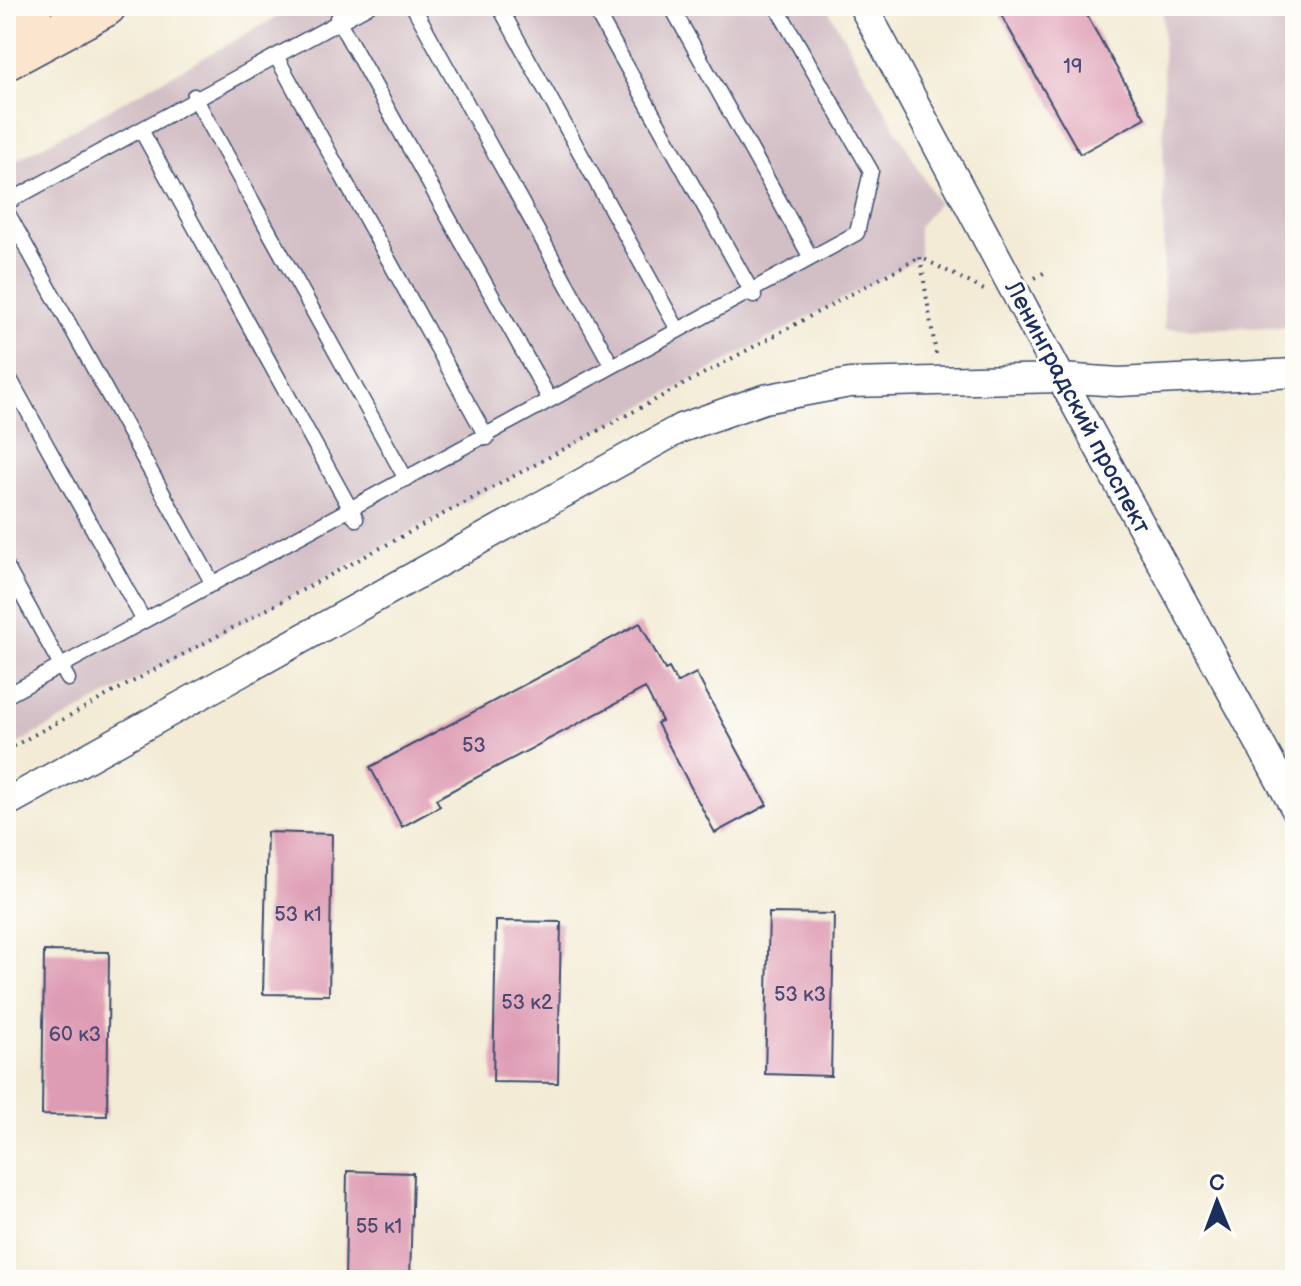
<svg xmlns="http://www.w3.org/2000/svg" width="1301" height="1286" font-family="'Balsamiq Sans',sans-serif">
  <rect width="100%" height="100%" fill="#fdfcf7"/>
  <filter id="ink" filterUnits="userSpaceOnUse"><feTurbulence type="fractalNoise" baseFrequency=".0125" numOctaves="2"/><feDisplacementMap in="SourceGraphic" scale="16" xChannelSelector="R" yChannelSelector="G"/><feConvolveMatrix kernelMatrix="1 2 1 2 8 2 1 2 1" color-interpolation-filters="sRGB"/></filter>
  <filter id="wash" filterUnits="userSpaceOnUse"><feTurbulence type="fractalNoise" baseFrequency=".006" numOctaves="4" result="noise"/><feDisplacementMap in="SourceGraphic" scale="32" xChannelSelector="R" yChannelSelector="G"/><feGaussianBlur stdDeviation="1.8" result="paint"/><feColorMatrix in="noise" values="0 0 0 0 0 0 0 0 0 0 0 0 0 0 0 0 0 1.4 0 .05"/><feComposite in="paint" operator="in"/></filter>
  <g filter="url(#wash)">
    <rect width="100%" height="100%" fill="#f3ebd5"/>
    <!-- industrial -->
    <path fill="#d2bec5" d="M297 6H826L938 203 918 227 920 257 6 750V166Z
      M1163 6H1295V327L1164 329Z"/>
    <g id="blocks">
      <!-- building -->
      <path fill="#de9bb4" d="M996 6H1100L1086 14 1145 118 1080 154Z
        M640 623 665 670 669 668 677 683 696 673 767 805 715 833 657 723 662 721 645 688 436 799 440 806 402 827 370 767Z
        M267 832 332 834 329 995 263 994Z
        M769 913 834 914 831 1076 765 1074Z
        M496 921 561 922 558 1083 493 1082Z
        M44 951 109 952 107 1116 42 1115Z
        M347 1171 413 1173 410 1280H345Z"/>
    </g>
  </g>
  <g filter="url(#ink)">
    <use href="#blocks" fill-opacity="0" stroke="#3b4b70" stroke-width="2"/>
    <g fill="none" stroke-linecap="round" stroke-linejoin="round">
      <!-- lane casing -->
      <g stroke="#3b4b70" stroke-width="17">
        <path id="lane" d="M413 6 612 366
          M499 6 678 330
          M593 6 754 296
          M671 6 811 258
          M337 18 550 400
          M276 56 487 438
          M194 96 406 479
          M141 130 356 519
          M6 203 368 6
          M6 210 213 584
          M6 372 144 621
          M6 566 68 679
          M6 696 857 233 871 171 776 6"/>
      </g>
      <!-- street casing -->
      <g stroke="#3b4b70" stroke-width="31">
        <path id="street" d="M863 6 1061 378 1295 808
          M6 803 681 428 764 399 850 383 1061 378 1119 382 1295 373"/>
      </g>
      <!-- secondary casing -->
      <g stroke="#3b4b70" stroke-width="43">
        <path id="secondary" d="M6 20 32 6
          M6 60 106 6"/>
      </g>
      <!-- path -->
      <path stroke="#3b4b70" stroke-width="4" stroke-dasharray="2 6" stroke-linecap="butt" d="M1035 278 1047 271
        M936 354 920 257 984 290
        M6 750 920 257"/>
      <!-- lane -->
      <use href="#lane" stroke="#fff" stroke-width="14"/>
      <!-- street -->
      <use href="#street" stroke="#fff" stroke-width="28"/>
      <!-- secondary -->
      <use href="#secondary" stroke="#fbe5cf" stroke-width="40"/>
    </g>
  </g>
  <g text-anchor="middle" stroke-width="6" stroke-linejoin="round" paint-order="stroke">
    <!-- number labels -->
    <g font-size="20" fill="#4c4a74">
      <text x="1073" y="73">19</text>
      <text x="474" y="752">53</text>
      <text x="298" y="921">53 к1</text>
      <text x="800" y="1001">53 к3</text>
      <text x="527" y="1009">53 к2</text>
      <text x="75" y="1041">60 к3</text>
      <text x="379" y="1233">55 к1</text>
    </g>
    <!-- street labels -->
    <g font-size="24" fill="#1b2f5e" stroke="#fdfcf7">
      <text transform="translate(1078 407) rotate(62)" y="8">Ленинградский проспект</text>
    </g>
  </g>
  <!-- margin -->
  <rect width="1301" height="1286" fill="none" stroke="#fdfcf7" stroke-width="32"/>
  <!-- north arrow -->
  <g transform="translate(1217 1202) rotate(359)" stroke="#fdfcf7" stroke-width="6" paint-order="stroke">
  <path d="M0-6L14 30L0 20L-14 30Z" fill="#1b2f5e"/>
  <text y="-12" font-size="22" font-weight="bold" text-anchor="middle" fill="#1b2f5e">С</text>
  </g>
</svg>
